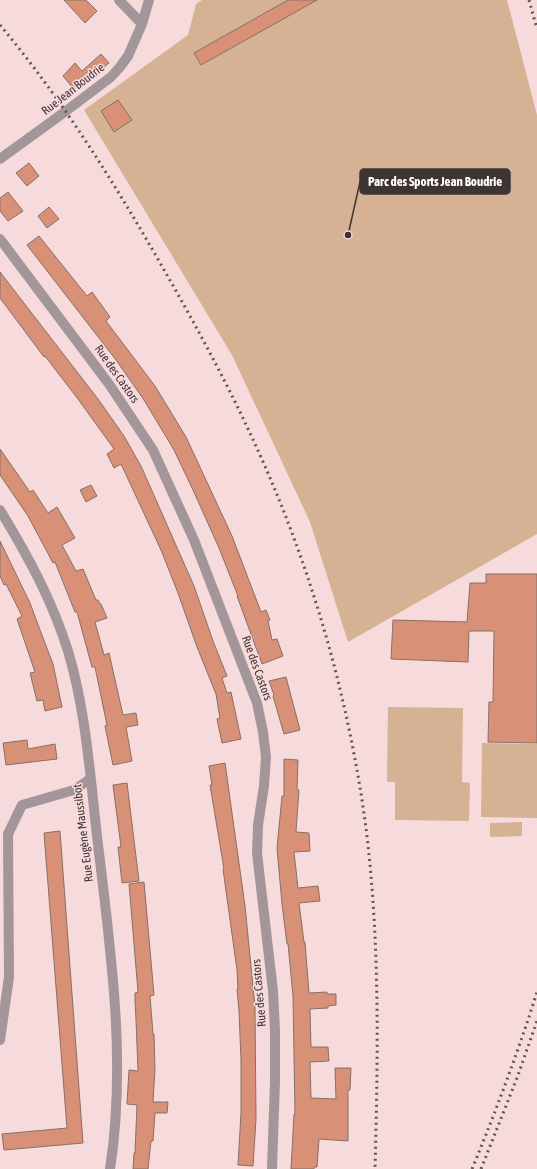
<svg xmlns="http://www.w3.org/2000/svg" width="537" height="1169" font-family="'Asap Condensed',sans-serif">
  <rect width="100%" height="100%" fill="#f7dadb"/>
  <!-- pitch -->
  <path fill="#d4b293" d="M202 0H507L537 115V534L348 642 310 522 232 355 84 110 188 35 196 4Z
    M388 707 463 708 462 782 470 783 469 821 395 820V782H387Z
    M482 743 537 744V818L481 817Z
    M522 822V836L490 837V823Z"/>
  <!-- building -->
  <path fill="#d89077" stroke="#877067" d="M64 0H86L97 11 85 23Z
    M288 0H317L201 65 194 53Z
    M101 54 109 63 84 84 82 81 73 88 63 76 75 63 82 71Z
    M118 100 132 120 114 132 101 111Z
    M29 163 39 176 27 186 16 173Z
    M8 192 23 211 8 221 0 211V198Z
    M49 207 59 219 47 228 38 216Z
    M39 236 87 296 92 292 110 317 106 321 155 386 186 437 232 536 261 612 266 610 270 620 268 621 272 640 277 639 283 656 262 664 237 596H238L219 548 193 490 174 450 144 400 116 360 27 245Z
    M0 272 98 399 124 436 141 466 194 586 213 641 227 676 222 678 227 693 231 692 241 739 222 743 217 719 220 718 216 694 197 647 178 593 161 550 121 464 114 468 107 454 114 449 78 399 45 356 44 357 0 298Z
    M0 449 30 492 33 490 48 513 57 507 75 538 62 545 76 571 83 569 96 600H98L100 604H101L107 618 95 622 104 655 109 653 123 715 136 713 138 725 126 727 132 761 113 765 105 726 107 725 95 667H92L77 612H75L55 562 53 563 28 516 0 475Z
    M91 485 97 496 86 502 80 490Z
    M0 541 30 603 40 630 53 664 62 707 45 711 43 700 37 701 30 673 35 672 17 619 22 616 6 584 4 585 0 576Z
    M486 574H537V743L488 742 489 702H493L494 631H469L468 662 391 659 393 620 467 622 470 583H486Z
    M286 677 300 730 284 734 273 696 274 695 269 681Z
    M27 740 28 749 55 744 57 759 6 765 3 743Z
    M284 759 298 760 297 789 299 790 296 832 309 833 310 851 294 852 298 888 318 886 320 901 299 903 304 942H305L309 993 327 992V994H336V1005L328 1006V1008L310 1009 311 1047H328L329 1061 310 1062 311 1098 336 1099 335 1068H351L350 1090H348V1141L319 1139 317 1167H314V1169H291L294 1114H295L293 996 288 944H287L282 904 277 848 282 796H284Z
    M225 763 245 906 255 1007 256 1119 253 1166 238 1165 241 1113V1060L239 1011 237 989H238L237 970 223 869H224L210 785H212L209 766Z
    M127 783 139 881 122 883 118 847H121L113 785Z
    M60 831 83 1143 4 1150 2 1134 67 1128 44 833Z
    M144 882 154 995 150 996 153 1034H154L155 1069 153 1102H168L167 1113H155L153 1141H151L148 1169H133L134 1153H135L137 1105 127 1104 129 1070 138 1071 136 1020 135 999V993L138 992 129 884Z"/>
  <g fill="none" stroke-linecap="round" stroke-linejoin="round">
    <!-- minor -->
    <path stroke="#a2969b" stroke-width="10" d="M119 0 142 24
      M0 159 66 111 111 77 120 67 128 56 142 24 149 0
      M0 239 109 384 153 450 194 540 257 703 263 732 266 757 264 786 258 825 257 853 273 991 275 1031V1081L272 1169
      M0 510C28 556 52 600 68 651 86 711 90 775 97 836 110 946 127 1059 110 1169
      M0 1040 9 977 8 834 22 805 74 790 90 779"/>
    <!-- rail -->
    <path stroke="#635454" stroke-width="3" stroke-dasharray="2 4" stroke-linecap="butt" d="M529 0 537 29
      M0 25C61 98 112 179 159 261 191 317 222 373 249 431 308 556 348 692 366 828 380 941 378 1055 375 1169
      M472 1169C496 1111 518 1052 537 992
      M481 1169 517 1078 537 1021"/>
  </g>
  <g text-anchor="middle" stroke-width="3" stroke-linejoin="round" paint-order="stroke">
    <!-- street labels -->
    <g font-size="12" fill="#3f3434" stroke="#f7dadb">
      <text transform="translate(73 89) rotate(-38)" y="4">Rue Jean Boudrie</text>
      <text transform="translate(117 374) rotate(55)" y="4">Rue des Castors</text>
      <text transform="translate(257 668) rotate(70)" y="4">Rue des Castors</text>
      <text transform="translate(83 833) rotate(-97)" y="4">Rue Eugène Maussibot</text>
      <text transform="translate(259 993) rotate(-95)" y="4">Rue des Castors</text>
    </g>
  </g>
  <!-- callouts -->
  <path fill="none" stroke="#3f3434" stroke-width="1.5" d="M348 235L360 182"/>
  <circle fill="#3f3434" stroke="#f7dadb" stroke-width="1.5" cx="348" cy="235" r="4"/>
  <rect fill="#3f3434" stroke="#3f3434" stroke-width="1.5" x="360" y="169" width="150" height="25" rx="4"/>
  <g font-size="13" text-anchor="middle" font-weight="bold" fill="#fff">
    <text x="435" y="186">Parc des Sports Jean Boudrie</text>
  </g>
</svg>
